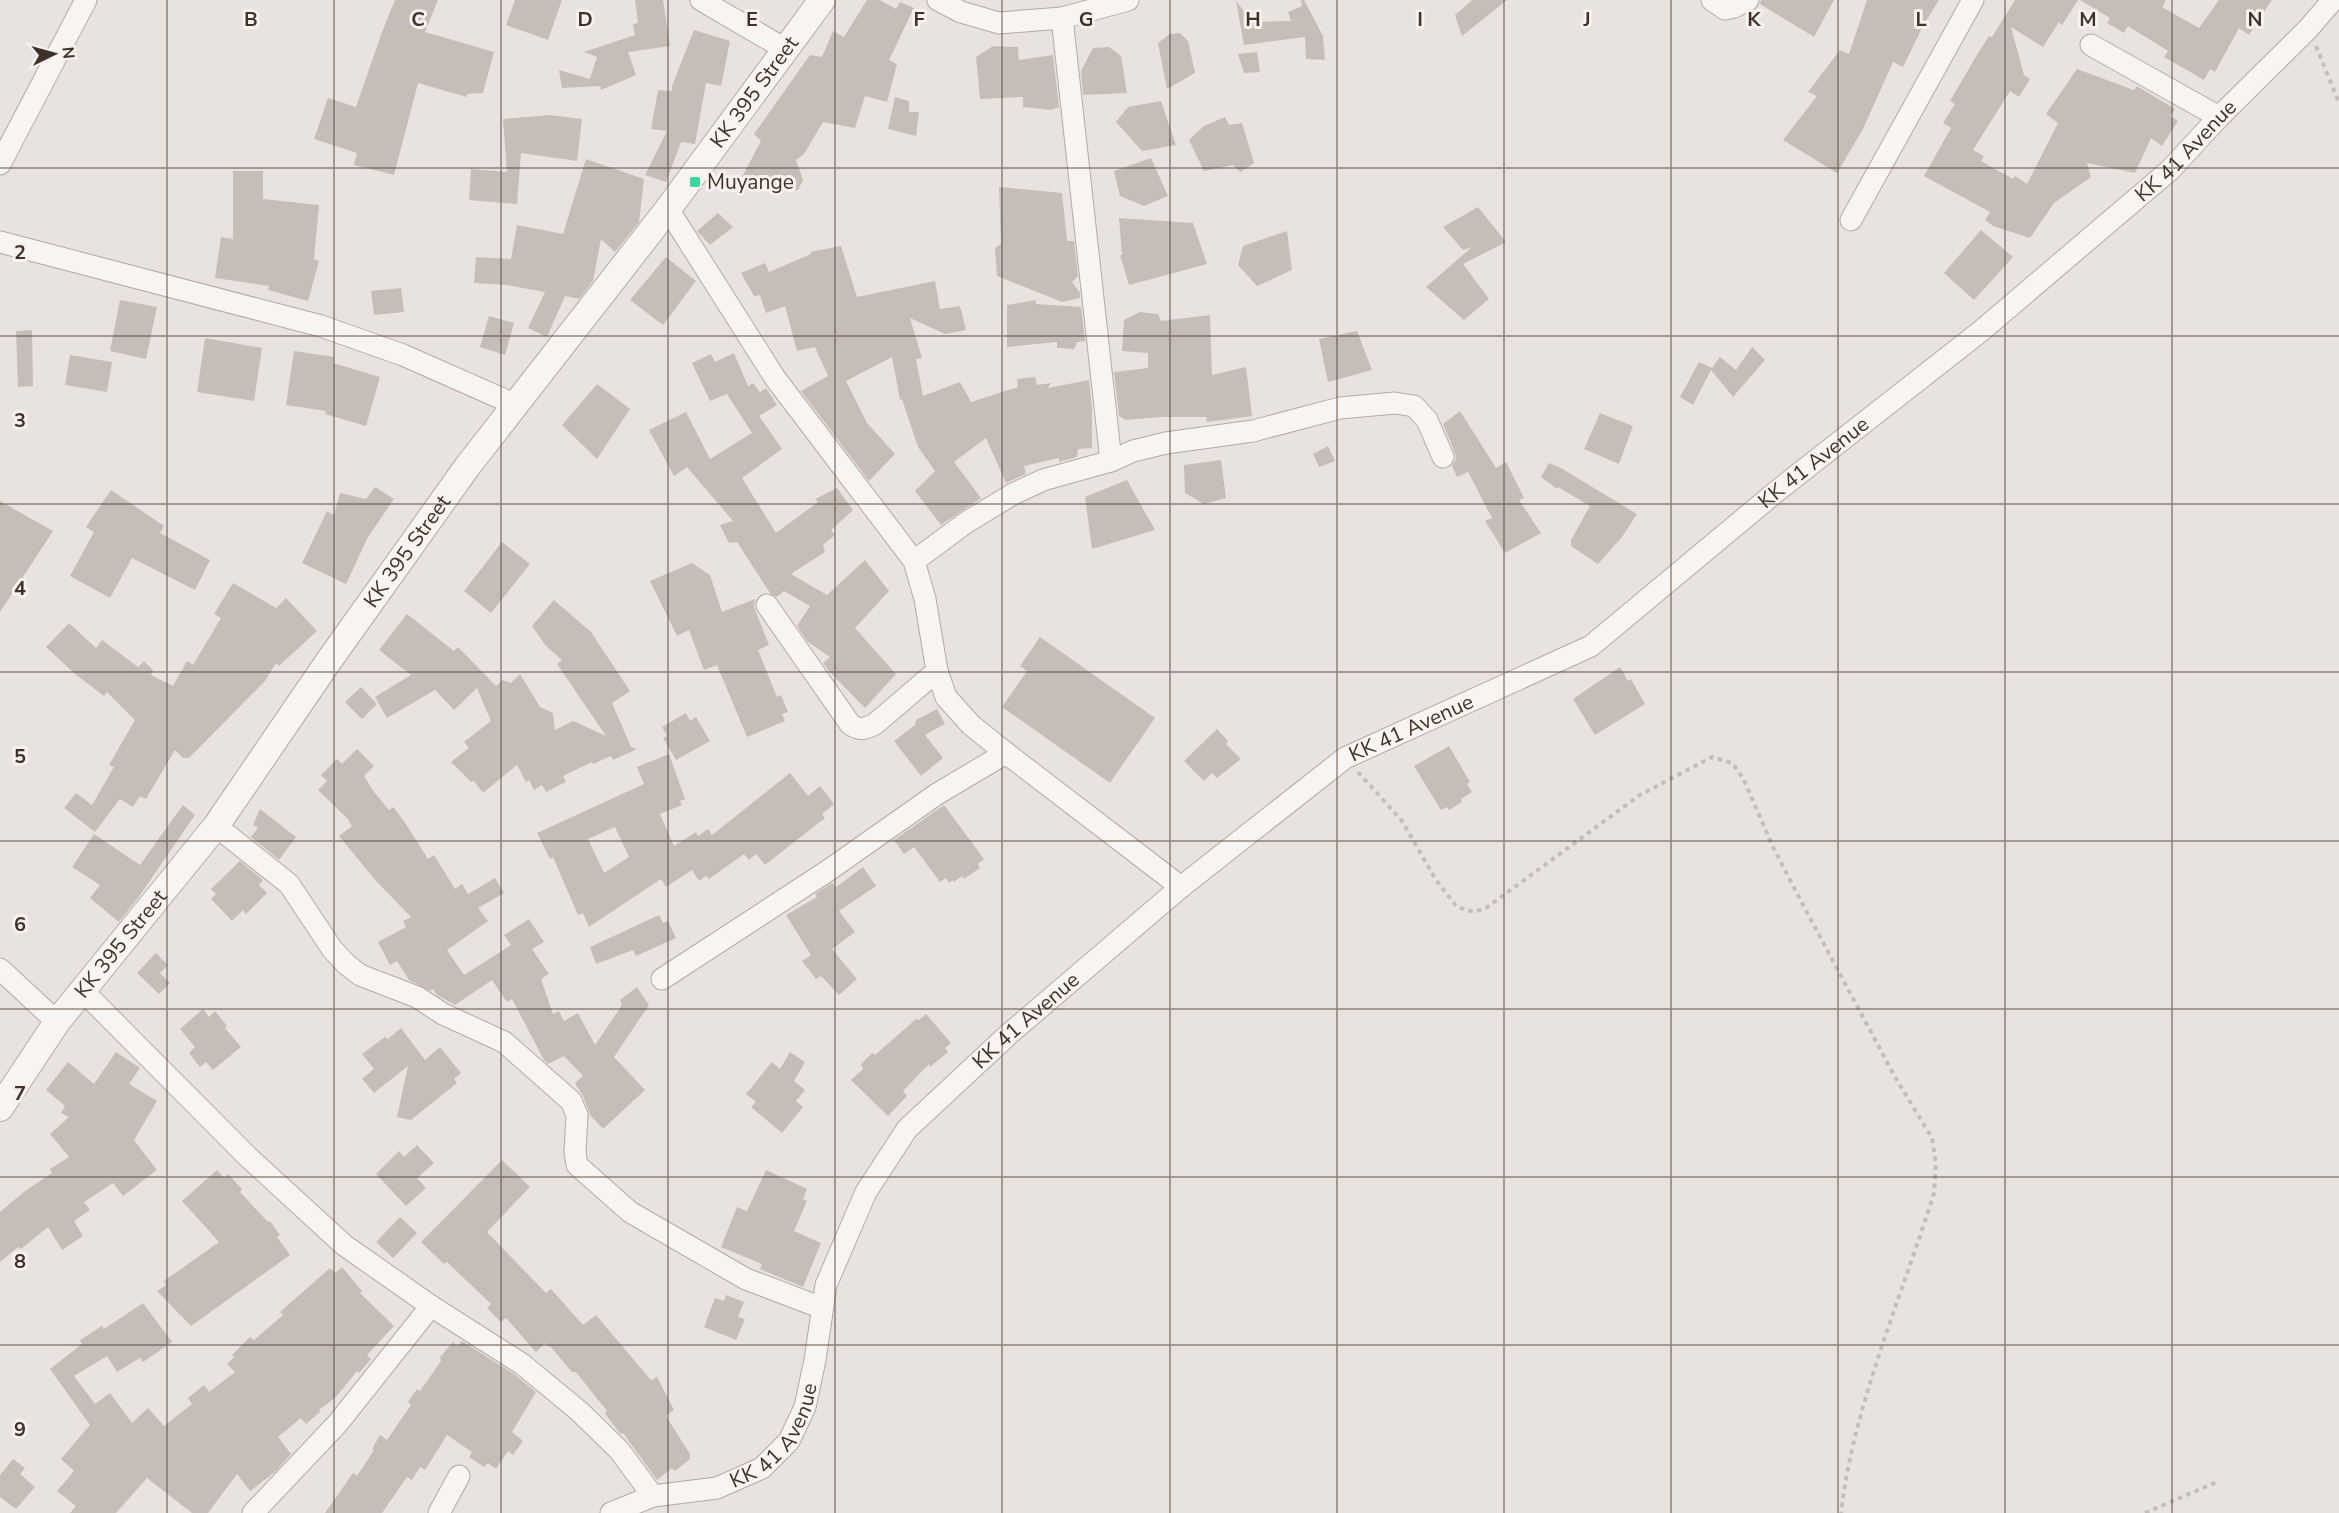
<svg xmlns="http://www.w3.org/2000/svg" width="2339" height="1513" font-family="'Nunito Sans',sans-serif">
  <rect width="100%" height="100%" fill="#e9e3df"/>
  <!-- building -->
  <path fill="#c6bdb6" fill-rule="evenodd" d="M395 0H438L425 32 494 52 483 93 467 94V97L418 83 394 175 354 165 357 153 314 139 328 98 356 107 382 32Z
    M515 0H562L548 40 506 25Z
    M635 0H663L670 46 628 52 636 75 601 90 600 86 562 88 559 70 590 79 597 57 584 52 635 35 633 24 638 23Z
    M867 0H880L896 9 900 2 914 8 889 60 897 64 887 102 865 96 855 128 823 122 804 154 796 160 803 180 798 190 770 191 742 177 761 141 754 134 810 55 822 57 833 31 844 37Z
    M1301 0H1304L1323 36 1325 60 1306 59 1305 37 1244 45 1236 1 1253 22 1291 21 1288 12 1302 6Z
    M1472 0H1507L1462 36 1455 15Z
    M1761 0H1834L1814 37 1760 4Z
    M1867 0H1939L1923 26 1903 67 1893 62 1863 129 1837 173 1783 140 1817 96 1808 92 1840 50 1849 54Z
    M2015 0H2078L2062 25 2059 22 2043 47 2011 27 2024 75 2030 79 2019 97 2010 91 1973 150 1984 156 1981 161 2013 179 2015 176 2027 184 2058 123 2046 114 2077 69 2134 90 2137 86 2175 109 2170 116 2178 121 2162 146 2151 138 2135 173 2087 163 2091 177 2054 203 2030 238 1993 226 1985 220 1990 212 1924 176 1951 128 1943 123 1955 104 1950 101 1978 53 1989 36 1992 37Z
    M2080 0H2166L2162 7 2199 28 2219 0H2272L2249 35 2239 28 2215 72 2210 69 2204 80 2164 57 2168 51 2128 26 2124 33 2107 23 2110 18Z
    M694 30 730 41 721 86 706 83 695 144 681 142 666 182 645 175 667 131 651 129 658 90 672 91V86Z
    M1180 33 1188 41 1195 73 1167 89 1158 43 1170 34Z
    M993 46 1018 47 1019 60 1053 55 1059 107 1051 110 1023 107V97L980 99 976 57Z
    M1109 47 1121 56 1127 93 1083 95 1081 71 1093 48Z
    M1257 52 1260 72 1244 73 1238 54Z
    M895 97 909 101V112H919L916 136 888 129Z
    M1161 101 1176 145 1142 151 1116 122 1128 107Z
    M550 115 582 119 577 161 521 153 517 204 469 200 471 169 507 172 503 119Z
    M1225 117 1229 125 1242 123 1254 163 1240 172 1233 165 1204 171 1189 140 1204 126Z
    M1151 158 1168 196 1144 206 1120 196 1114 171Z
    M586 159 644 179 639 222 615 252 601 239 593 281 579 299 565 296 547 337 528 328 545 292 506 285 474 283 476 257 511 259 517 225 563 234Z
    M233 171H263V199L319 205 314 259 319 261 308 301 268 290 269 286 215 278 221 237 233 239Z
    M999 187 1062 193 1067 241H1074L1078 276 1072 282 1080 293V298L1062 302 997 276 995 248 1001 244Z
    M1478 207 1506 242 1463 264 1489 299 1464 320 1426 287 1472 247 1463 250 1443 227Z
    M718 213 733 227 710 245 697 231Z
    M1119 218 1193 223 1207 264 1129 285 1120 255H1122Z
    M1981 230 2013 257 1974 300 1944 273Z
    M1287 231 1292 270 1257 286 1238 265 1243 246Z
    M841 246 857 297 935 281 940 309 960 306 966 330 945 334 910 318 922 358 916 359 923 396 960 382 971 402 1018 387 1017 379 1035 377 1037 385 1051 383 1048 388 1089 380 1092 409V448L1078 449 1077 457 1059 462V458L1024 466 1026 474 1006 483 986 438 954 462 981 498 941 525 915 491 935 471 918 447 902 399 900 400 892 357 846 381 867 423 895 454 869 481 801 391 828 376 815 347 797 351 785 306 766 313 760 295 754 296 741 273 765 263 769 272 811 254 810 252Z
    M666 257 696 281 663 325 630 300Z
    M401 288 404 312 374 315 371 291Z
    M120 300 157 307 146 359 110 351Z
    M1036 300V304L1081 307 1085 341 1077 342 1074 349 1057 348V342L1007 347V305Z
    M1140 312 1158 314 1161 321 1210 315 1212 375 1246 367 1252 416 1207 422 1206 417H1161L1126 420 1119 416 1114 372 1148 368V353L1122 351 1124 320Z
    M489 316 514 323 505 355 480 347Z
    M32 330 33 386 18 387 16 331Z
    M1357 331 1372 370 1328 382 1319 339Z
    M205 338 262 348 254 401 197 392Z
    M1752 347 1765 360 1733 397 1711 370 1693 405 1680 397 1699 362 1712 368 1720 357 1736 370Z
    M294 351 334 357 333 363 380 377 366 426 325 414 326 411 286 405Z
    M734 353 748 386 753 383 760 392 766 388 777 405 759 416 782 449 742 478 776 533 818 502 815 499 837 488 853 510 831 530 835 535 823 545 825 552 791 574 827 595 865 560 889 591 855 628 896 674 865 708 830 672 823 663 830 657 808 642 797 626 810 606 784 591 777 597 770 593 737 542 729 543 720 525 733 521 687 467 674 476 649 430 686 412 710 459 752 433 727 394 710 401 692 363 711 354 715 362Z
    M70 355 112 362 107 392 65 385Z
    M597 384 630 409 597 459 562 425Z
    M1460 411 1496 468 1506 462 1524 498 1519 500 1541 533 1505 553 1485 521 1492 518 1468 472 1457 477 1452 466 1456 459 1455 453 1443 424Z
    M1600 413 1633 426 1619 464 1584 449Z
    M1328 446 1335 461 1319 467 1313 454Z
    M1221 460 1226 498 1204 504 1185 493 1184 465Z
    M1549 463 1561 468 1637 514 1622 537 1598 564 1571 546V540L1590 506 1558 487 1557 489 1541 477Z
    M1127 480 1155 530 1092 549 1085 497Z
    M375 487 394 499 368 537 346 584 302 563 327 511 334 515 340 493 366 499Z
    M111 490 164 526 160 533 210 560 195 590 132 558 110 598 70 576 94 532 86 527Z
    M0 501 53 531 0 612Z
    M502 542 530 564 491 613 464 591Z
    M692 563 710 575 722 612 755 599 754 607 769 645 758 650 777 697 781 695 788 712 782 714 785 721 747 737 717 665 704 670 689 630 677 636 650 581Z
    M233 583 276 608 286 598 317 631 279 666 276 663 265 681 189 758H183L175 750 146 799 140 796 133 807 120 799 95 832 64 808 76 793 92 805 114 767 109 765 135 720 107 692 104 696 75 674 46 647 69 623 96 648 102 640 138 667 144 661 153 670 151 675 173 686 187 661 193 665 221 618 214 614Z
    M554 600 591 632 630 691 612 703 631 747 637 749 613 760 611 756 593 764 592 762 563 776 566 782 546 792 542 785 534 790 529 780 526 782 517 765 483 793 474 781 471 782 451 762 469 748 464 742 491 721 477 688 454 710 435 690 387 718 375 697 411 675 379 650 407 614 454 651 458 647 496 686 503 680 511 683 520 674 540 707 553 713 555 730 573 721 606 736 557 664 562 660 546 646 532 626Z
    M1040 637 1155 718 1110 783 1002 707 1027 671 1020 666Z
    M1620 667 1628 681 1631 679 1645 704 1595 735 1573 699Z
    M361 687 377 704 362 719 345 702Z
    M937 709 945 724 925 735 943 758 921 776 894 741 915 725 916 720Z
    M686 713 690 721 696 717 710 741 676 760 663 738 667 736 662 727Z
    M1217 729 1228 741 1226 744 1241 759 1217 778 1212 773 1204 781 1184 761Z
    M1449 746 1470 782 1467 784 1472 792 1461 799 1462 802 1449 810 1447 807 1441 810 1414 766Z
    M357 749 374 766 364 776 374 792 389 810 393 807 404 821 428 859 434 855 455 889 462 884 468 894 495 878 504 893 478 908 488 921 447 950 464 975 511 945 504 935 529 919 544 942 532 949 549 974 541 979 553 1014 559 1011 564 1021 578 1013 595 1045 622 1005 620 1000 637 987 649 1005 614 1057 645 1090 603 1129 590 1115 583 1096 575 1083 583 1076 564 1056 548 1064 544 1060 512 999 507 1002 492 980 455 1005 437 995 433 989 430 991 409 980 397 961 390 965 378 942 406 927 403 921 411 917 377 882 339 836 352 826 349 822 350 821 318 790 327 781 321 775 337 759 342 764Z
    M669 754 685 799 680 801 682 805 660 814 674 846 696 832 698 836 708 829 712 835 790 773 808 796 820 786 834 804 822 814 825 818 765 865 756 854 749 860 744 854 709 879 706 876 699 881 692 870 666 887 661 879 589 927 583 913 578 915 553 857 550 859 537 833 644 784 637 767ZM615 827 629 857 604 873 588 839Z
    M183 805 195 815 140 895 119 922 90 898 100 885 72 867 94 834 140 865Z
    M944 805 984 859 978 864 980 868 964 879 962 876 954 882 953 880 949 883 946 878 940 882 914 847 904 854 894 840Z
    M260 809 296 837 279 860 251 837 258 828 253 825Z
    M240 861 263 880 259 885 267 893 246 914 243 910 232 921 211 899 216 894 211 889Z
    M863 867 876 886 839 911 855 932 832 949 857 979 839 995 821 976 816 979 802 961 811 955 786 915 817 897 815 894 832 883 836 887Z
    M659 915 663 923 668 921 676 938 636 956 633 950 596 964 590 947Z
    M156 953 168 965 160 973 170 983 159 994 137 973Z
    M203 1009 209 1017 215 1011 227 1026 225 1028 241 1047 213 1070 206 1062 200 1067 189 1053 195 1047 180 1029Z
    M926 1014 951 1043 945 1048 948 1052 930 1067 929 1064 903 1091 907 1096 888 1116 851 1080 863 1069 861 1064 872 1053 875 1055 916 1019 919 1020Z
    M401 1028 425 1060 440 1047 461 1073 454 1079 457 1083 411 1120 397 1117 408 1066 374 1093 362 1079 374 1069 362 1054 385 1037 388 1039Z
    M116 1052 140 1068 129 1084 157 1101 134 1140 157 1170 123 1196 113 1183 84 1202 90 1210 74 1221 83 1236 62 1250 48 1227 21 1249 18 1247 0 1262V1212L25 1191 52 1173 50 1169 69 1157 50 1134 69 1117 61 1113 65 1106 46 1090 68 1062 94 1084Z
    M790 1052 805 1062 794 1081 805 1090 796 1101 803 1107 782 1133 751 1107 756 1102 746 1094 772 1062 780 1069Z
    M417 1145 434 1163 417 1178 426 1188 406 1206 376 1174 399 1151 404 1157Z
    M502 1160 530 1187 487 1232 546 1293 551 1289 583 1325 596 1315 651 1380 657 1377 674 1410 666 1416 690 1454V1459L675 1471 672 1468 657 1480 623 1433 621 1434 609 1419 605 1413 607 1411 576 1372H572L550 1346 549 1347 545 1343 536 1352 506 1318 501 1322 487 1308 491 1304 447 1262 444 1264 421 1242Z
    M217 1170 224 1178 228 1174 242 1189 240 1192 268 1222 270 1221 280 1235 277 1237 290 1255 191 1326 157 1291 166 1285 164 1281 219 1242 182 1201Z
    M766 1170 807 1189 803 1199 807 1201 794 1231 821 1243 803 1287 760 1269 762 1264 721 1247 737 1207 747 1211Z
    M400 1217 417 1233 393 1258 376 1242Z
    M342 1267 362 1291 360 1293 394 1326 367 1355 371 1359 359 1373 357 1371 336 1397 319 1410 320 1412 306 1424 301 1418 278 1437 291 1454 276 1471 250 1491 237 1474 208 1513H192L147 1478 116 1513H70L76 1506 57 1491 74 1471 61 1459 90 1425 50 1369 82 1344 80 1340 102 1326 104 1329 143 1303 172 1342 143 1362 140 1358 117 1372 107 1356 74 1376 95 1404 110 1393 132 1423 148 1408 164 1426 192 1404 188 1398 204 1385 209 1392 235 1372 227 1364 234 1357 232 1355 250 1337 254 1340 283 1315 280 1312 330 1268 335 1273Z
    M726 1295 744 1302 738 1317 745 1319 736 1340 704 1327 715 1298 724 1301Z
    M462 1341 514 1374 536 1392 512 1432 523 1441 513 1455 508 1451 496 1469 488 1463 484 1467 469 1457 472 1452 447 1435 425 1470 420 1467 412 1480 407 1477 382 1513H325L353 1473 357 1476 374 1450 372 1449 380 1435 387 1440 411 1405 408 1402 417 1389 420 1391 441 1361 440 1357 453 1342 457 1346Z
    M13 1459 25 1468 20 1474 35 1487 16 1509 0 1497V1475Z"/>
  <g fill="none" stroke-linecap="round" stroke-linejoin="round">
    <!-- minor casing -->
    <g stroke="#b3aaa4" stroke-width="23">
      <g id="minor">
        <path d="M701 0 785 49"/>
        <path d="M938 0 961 12 999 23 1062 18 1128 0"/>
        <path d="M1712 0 1725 9 1734 7 1748 0"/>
        <path d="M1062 18 1111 461"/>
        <path d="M2091 45 2219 117"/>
        <path d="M0 164 86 0"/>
        <path d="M668 209 775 378 914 561 925 599 937 671 946 697 971 725 1006 753 1181 887"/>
        <path d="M1851 220 1973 0"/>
        <path d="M0 242 321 326 403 355 516 405"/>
        <path d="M914 561 967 522 1013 494 1043 480 1111 461 1133 451 1166 443 1253 431 1340 408 1395 403 1414 406 1427 420 1443 457"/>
        <path d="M767 605 850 724C859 731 865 729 875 724L937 671"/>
        <path d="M216 826 289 884 332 949 346 964 360 975 417 997 443 1014 504 1042 571 1101 577 1115 575 1152 577 1165 630 1212 746 1279 822 1308"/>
        <path d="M0 969 57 1022"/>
        <path d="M662 979 829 870 937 794 1006 753"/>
        <path d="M82 990 247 1156 344 1245 431 1306 522 1364 579 1411 619 1450 653 1496"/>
        <path d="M253 1513 338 1423 431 1306"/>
        <path d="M439 1513 459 1476"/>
        <path id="s1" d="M611 1513 653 1496 717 1488 762 1468 789 1441 805 1407 815 1360 826 1285 866 1192 907 1129 1009 1034 1181 887 1345 758 1591 646 1777 491 1981 331 2170 170 2219 117 2308 29 2333 0"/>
      </g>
    </g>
    <!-- tertiary casing -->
    <g stroke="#b3aaa4" stroke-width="28">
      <g id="tertiary">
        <path id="s2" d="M0 1108 57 1022 216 826 328 662 467 467 668 209 822 0"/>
      </g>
    </g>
    <!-- path -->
    <path stroke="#c4beb9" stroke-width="4" stroke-dasharray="4.5 4.5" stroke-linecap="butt" d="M2316 46 2339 103
      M1358 772 1402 821 1436 880 1457 907 1474 912 1486 908 1640 795 1712 757 1732 763 1743 778 1773 847 1802 903 1895 1077 1932 1138 1936 1164 1934 1193C1902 1296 1853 1407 1841 1513
      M2145 1513 2219 1481"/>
    <!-- minor -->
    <use href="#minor" stroke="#f7f4f2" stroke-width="21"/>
    <!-- tertiary -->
    <use href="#tertiary" stroke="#f7f4f2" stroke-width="26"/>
  </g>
  <!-- grid -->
  <path fill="none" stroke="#413227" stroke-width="1.5" stroke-opacity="0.55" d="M167 0V1513M334 0V1513M501 0V1513M668 0V1513M835 0V1513M1002 0V1513M1170 0V1513M1337 0V1513M1504 0V1513M1671 0V1513M1838 0V1513M2005 0V1513M2172 0V1513M0 168H2339M0 336H2339M0 504H2339M0 672H2339M0 841H2339M0 1009H2339M0 1177H2339M0 1345H2339"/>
  <!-- markers -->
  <rect fill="#3bd7a0" stroke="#f7f2ef" stroke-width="2" x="689" y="176" width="12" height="12" rx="3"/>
  <g text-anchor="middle" stroke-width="6" stroke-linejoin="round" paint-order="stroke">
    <!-- street labels -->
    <g font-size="21" fill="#413227" stroke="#f7f2ef">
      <text dy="7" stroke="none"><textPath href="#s2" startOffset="1266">KK 395 Street</textPath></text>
      <text dy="7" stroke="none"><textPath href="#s1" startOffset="2154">KK 41 Avenue</textPath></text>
      <text dy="7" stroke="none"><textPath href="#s1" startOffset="1668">KK 41 Avenue</textPath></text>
      <text dy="7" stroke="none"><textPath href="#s2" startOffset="690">KK 395 Street</textPath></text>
      <text dy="7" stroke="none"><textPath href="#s1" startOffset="1182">KK 41 Avenue</textPath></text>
      <text dy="7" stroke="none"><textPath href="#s2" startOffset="204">KK 395 Street</textPath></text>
      <text dy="7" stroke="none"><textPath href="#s1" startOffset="696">KK 41 Avenue</textPath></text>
      <text dy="7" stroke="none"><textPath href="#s1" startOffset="192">KK 41 Avenue</textPath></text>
    </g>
    <!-- poi labels -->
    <g font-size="21" fill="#413227" stroke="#f7f2ef" text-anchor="start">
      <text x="707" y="189">Muyange</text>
    </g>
  </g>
  <g font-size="20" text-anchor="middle" font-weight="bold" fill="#413227" stroke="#f7f2ef" stroke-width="6" stroke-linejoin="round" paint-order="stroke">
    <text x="251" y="26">B</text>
    <text x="418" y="26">C</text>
    <text x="585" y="26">D</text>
    <text x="752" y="26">E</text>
    <text x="919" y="26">F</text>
    <text x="1086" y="26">G</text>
    <text x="1253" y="26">H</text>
    <text x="1420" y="26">I</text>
    <text x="1587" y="26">J</text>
    <text x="1754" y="26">K</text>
    <text x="1921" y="26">L</text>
    <text x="2088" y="26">M</text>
    <text x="2255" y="26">N</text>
    <text x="20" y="259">2</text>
    <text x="20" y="427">3</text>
    <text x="20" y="595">4</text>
    <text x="20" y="763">5</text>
    <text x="20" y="931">6</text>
    <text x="20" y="1100">7</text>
    <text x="20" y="1268">8</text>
    <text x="20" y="1436">9</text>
  </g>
  <!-- north arrow -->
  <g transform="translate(54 54) rotate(85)" stroke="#f7f2ef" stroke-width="4.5" paint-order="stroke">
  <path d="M0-4.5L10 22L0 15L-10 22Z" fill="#413227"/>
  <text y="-9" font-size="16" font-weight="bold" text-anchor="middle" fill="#413227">N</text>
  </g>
</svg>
